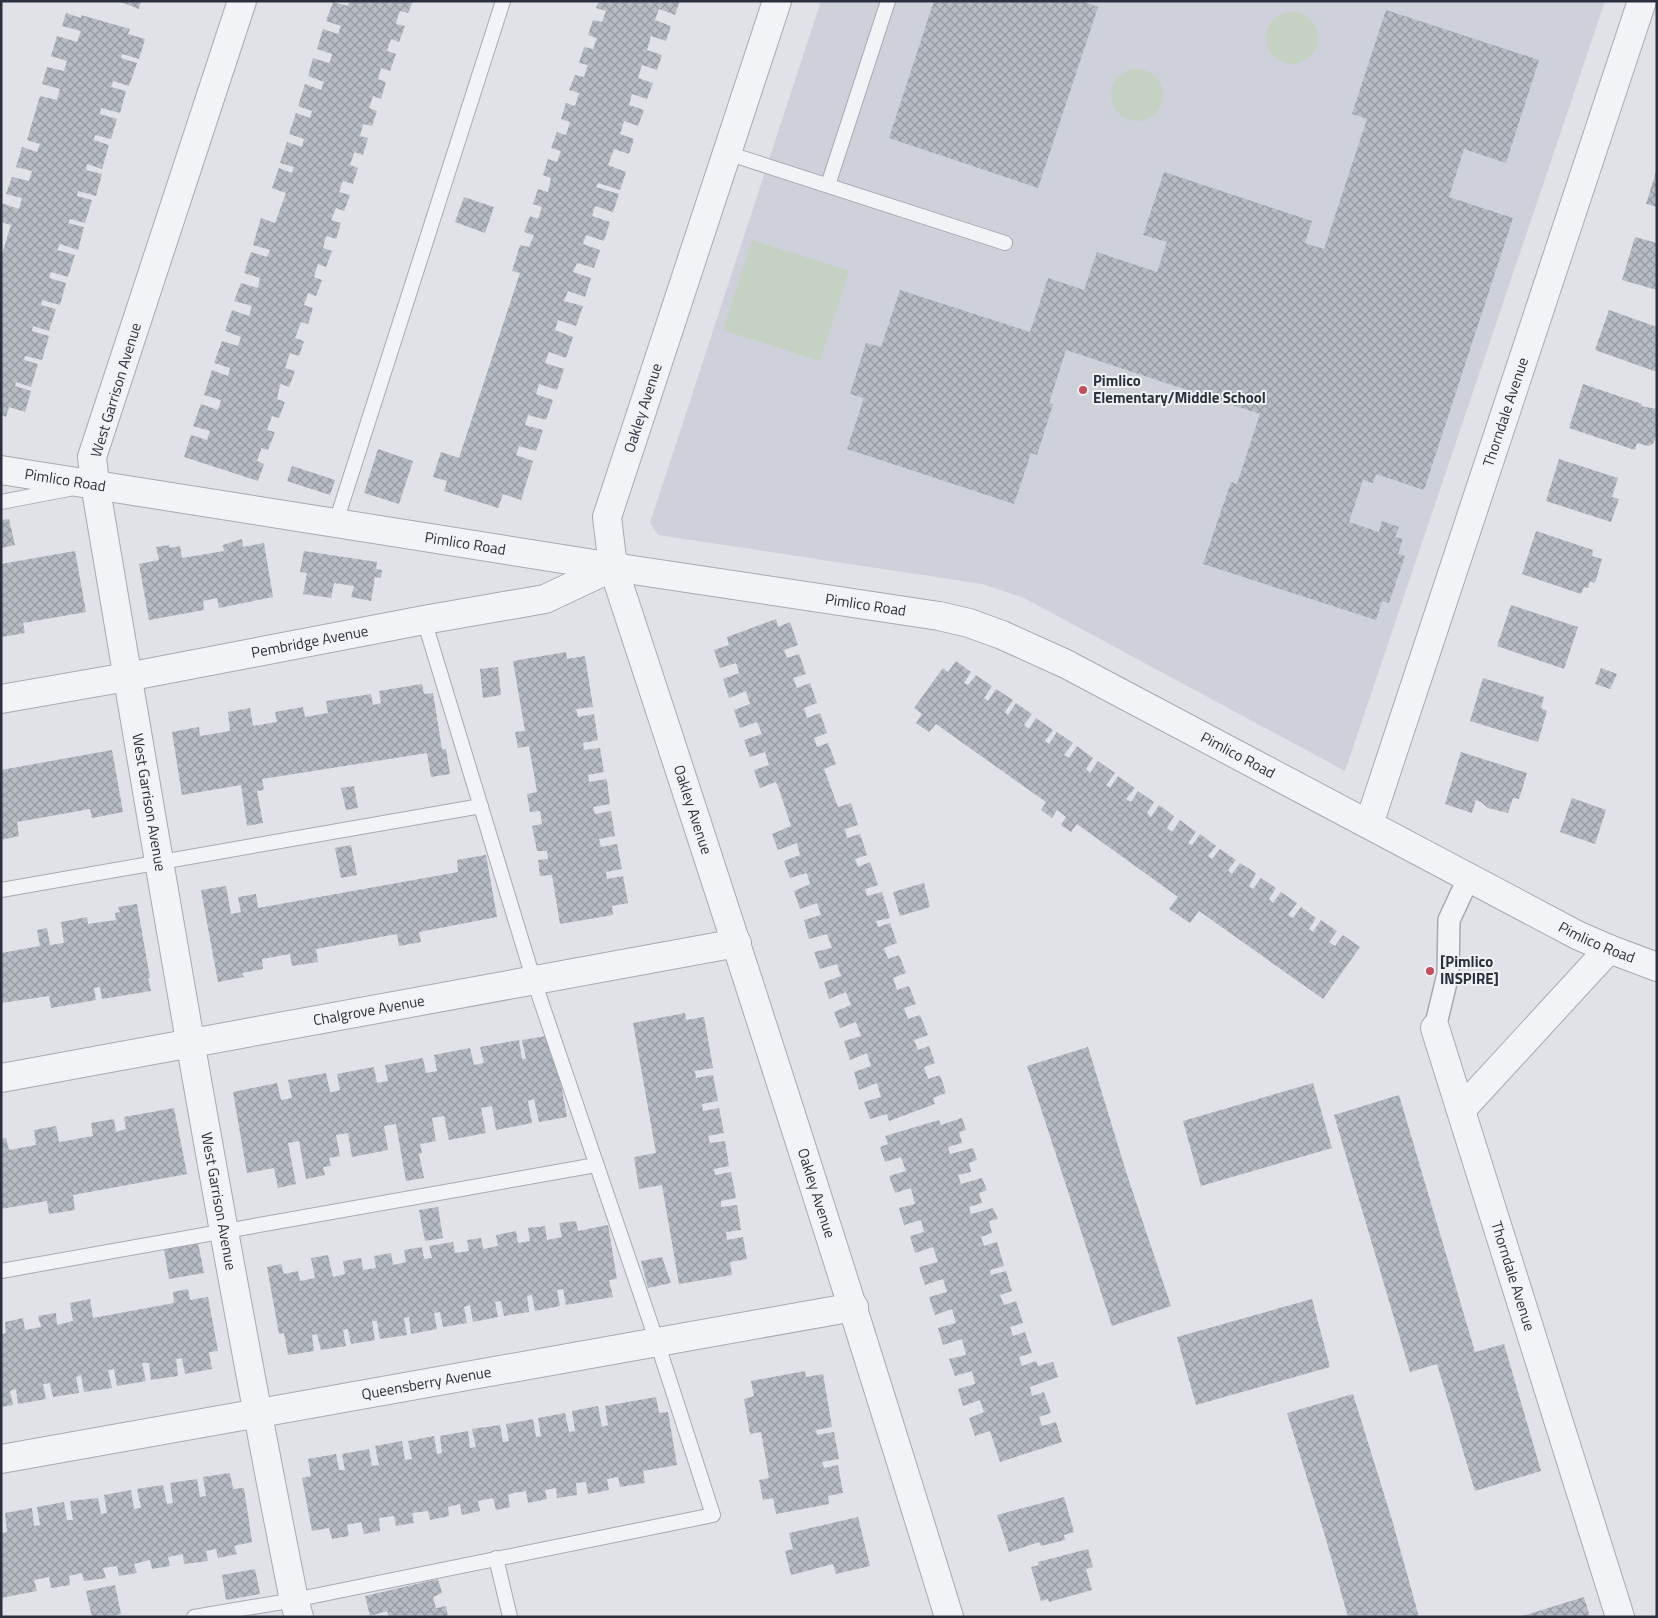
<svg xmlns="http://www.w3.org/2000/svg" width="1658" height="1618" font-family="'Titillium Web',sans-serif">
  <defs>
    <pattern id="building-cross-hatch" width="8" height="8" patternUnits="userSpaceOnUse" patternTransform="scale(1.25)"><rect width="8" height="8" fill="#b7bcc4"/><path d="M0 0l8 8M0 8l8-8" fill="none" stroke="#9599a0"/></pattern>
  </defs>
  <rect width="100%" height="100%" fill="#e0e2e7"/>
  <!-- built -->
  <path fill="#ced1d9" d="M821 1H1605L1345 771 1024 598 982 584 658 535 650 523Z"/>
  <!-- green -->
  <path fill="#c5d1c2" d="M1266 38a26 26 0 1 1 52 0a26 26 0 1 1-52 0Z
    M1111 95a26 26 0 1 1 52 0a26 26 0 1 1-52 0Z
    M752 240 849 271 820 361 723 330Z"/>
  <!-- building -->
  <path fill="url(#building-cross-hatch)" d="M118 1H141L139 9Z
    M349 1H413L408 13 400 11 398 16 396 24 405 26 399 42 391 39 387 51 396 54 390 71 381 68 378 79 386 82 381 99 373 96 369 108 377 111 372 126 363 124 360 136 368 138 363 155 354 152V153L350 165 358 168 353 184 343 181 342 183 339 192 350 195 344 211 336 208 331 220 341 223 336 239 327 236 326 237 323 248 332 251 326 267 318 264 317 267 314 277 322 280 316 296 308 293 304 305 313 308 308 324 301 322 295 338 304 341 299 356 290 353 285 368 295 371 289 387 281 384 280 385 277 399 285 402 279 418 272 416 267 430 275 432 268 450 261 448V450L257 461 264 464 258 481 184 457 191 435 207 440 210 431 193 426 201 404 218 410 221 400 204 395 212 370 228 376 230 368 214 363 222 341 238 346 241 337 225 331 232 310 249 316 252 306 234 301 241 283 258 288 260 278 244 273 251 252 267 257 270 250 253 245 261 218 275 223 286 193 272 188 279 168 292 173 294 167 280 163 287 142 302 147 304 139 289 134 296 113 310 118 312 111 298 106 305 84 321 90 324 82 308 76 313 58 329 63 331 59 332 54 317 49 323 29 338 34 341 26 326 21 333 2 348 6Z
    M599 1H680L675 15 659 9 655 20 671 26 666 41 651 36 647 50 662 55 657 70 642 65 638 78 653 83 647 99 632 94 629 105 644 110 638 126 624 121 620 134 634 139 629 154 614 149 608 165 626 172 620 190 598 183 596 187 619 194 613 212 595 206 592 216 610 222 604 241 586 235 583 244 600 250 594 268 577 263 573 272 591 278 585 297 568 291 564 301 583 306 576 326 558 320 555 330 573 337 566 358 549 352 545 363 564 369 557 390 539 384 536 394 553 400 546 420 528 415 525 425 543 430 536 451 519 446 516 455 533 461 521 500 503 494 498 508 444 491 447 481 433 477 441 452 459 458 520 273 512 271 520 245 529 247 534 235 524 232 530 216 538 219 542 207 533 204 538 189 548 192 551 178 543 175 548 159 557 162 561 151 551 148 557 132 566 135 570 122 561 119 566 103 575 106 579 93 569 90 575 75 584 77 588 65 579 63 584 47 593 49 597 38 588 35 593 20 602 22 606 11 596 8Z
    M934 1H1082L1098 7 1038 188 889 138Z
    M1386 10 1539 60 1506 163 1464 149 1449 197 1513 218 1424 490 1376 474 1373 483 1363 480 1349 522 1379 532 1382 521 1399 527 1395 537 1403 539 1398 554 1405 556 1389 603 1382 601 1376 620 1203 564 1231 482 1237 484 1260 414 1066 350 1049 403 1053 404 1037 455 1031 453 1014 504 847 449 864 398 850 394 866 343 881 347 900 290 1030 332 1048 278 1084 290 1097 252 1157 272 1167 242 1143 235 1164 172 1312 221 1305 243 1324 249 1367 119 1352 114Z
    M66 13 81 18V15L130 29 128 34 145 39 139 59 122 54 121 58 137 63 129 86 113 81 111 87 126 91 120 113 101 108 100 114 117 119 111 139 95 135 94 140 109 145 102 169 87 164 86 170 102 174 96 196 78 191 77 196 92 200 85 223 70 219 68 223 84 227 78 250 60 244 57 250 75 255 68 277 51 272 49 278 66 283 60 305 42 300 41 305 56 309 49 331 33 326 32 331 49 336 42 360 25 356 24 360 38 364 31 387 16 382 15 386 31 391 25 412 9 407 6 417 1 415V257L11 225 1 222V203L19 209 22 198 6 194 12 177 29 181 32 171 16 167 22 147 37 152 40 144 27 140 40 96 57 100 60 89 42 84 47 67 64 71 67 61 51 56 57 36 77 42 81 31 62 26Z
    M1656 172H1657V207L1646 204Z
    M464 197 494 207 485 233 455 222Z
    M1635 237 1657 243V290L1622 280Z
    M1609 310 1657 327V372L1595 350Z
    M1583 384 1642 404 1641 406 1657 409V434L1653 444 1648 446 1637 443 1635 450 1569 428Z
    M378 449 413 461 399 504 364 493Z
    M1559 459 1618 478 1612 497 1619 499 1611 522 1546 501Z
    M292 466 335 480 330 495 287 481Z
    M9 519 15 545 1 548V520Z
    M1536 531 1593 550 1592 556 1602 559 1595 583 1590 581 1588 588 1584 587 1581 594 1522 574Z
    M242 539 243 547 264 543 273 597 219 608 217 598 203 601 204 610 149 620 139 564 159 560 156 547 169 545 170 548 180 546 182 558 224 551 223 545Z
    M75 551 86 612 23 623 25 633 1 637V564Z
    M304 551 377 562 376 569 382 570 381 578 375 577 371 601 351 597 354 586 334 583 331 598 303 594 307 573 300 572Z
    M1511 605 1578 627 1564 669 1497 646Z
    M776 619 778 627 790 622 798 645 784 650 787 658 799 654 806 674 793 678 797 688 810 683 817 703 804 708 807 718 820 713 827 733 814 738 817 747 828 743 836 764 824 769 838 807 851 803 858 825 845 829 847 838 860 834 867 855 855 859 858 867 870 862 878 885 865 889 867 896 882 892 890 918 876 921 878 927 890 923 897 943 884 948 888 959 899 955 906 973 893 978 897 990 909 986 916 1004 904 1008 908 1019 920 1015 928 1035 914 1040 918 1050 929 1046 935 1063 924 1067 928 1079 940 1075 946 1093 933 1098 935 1104 889 1121 887 1114 870 1119 864 1102 881 1097 877 1083 859 1090 854 1072 871 1066 867 1053 850 1060 844 1041 861 1036 856 1022 840 1028 834 1012 851 1005 846 992 829 999 824 982 841 976 837 964 820 969 814 952 832 948 827 934 809 939 804 920 821 915 817 903 800 909 794 891 810 884 807 873 790 878 784 861 800 855 797 843 778 850 772 834 791 826 779 789 776 782 760 788 754 770 769 765 765 752 750 757 744 740 762 734 757 722 740 728 734 710 750 704 746 691 729 698 723 679 739 673 738 668 736 663 720 668 714 650 729 645 727 637Z
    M566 652 567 659 585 656 593 707 576 709 578 717 594 714 598 740 583 743 584 750 600 748 604 772 588 775 589 782 606 779 607 781 610 804 593 807 595 814 611 811 615 836 599 839 601 847 617 844 622 869 606 872 607 879 623 876 628 903 612 906 613 915 560 924 552 875 540 876 538 860 548 859 547 851H537L532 826 542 824 540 811 530 812 527 794 537 792 529 746 518 748 515 732 525 731 513 661Z
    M956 661 971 672 964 683 968 685 976 675 992 686 984 698 988 701 996 689 1013 700 1005 712 1008 715 1016 703 1032 714 1024 725 1029 729 1036 718 1053 730 1045 741 1049 744 1057 732 1073 743 1064 755 1069 758 1077 746 1093 758 1086 769 1090 773 1098 761 1115 773 1106 785 1110 788 1118 776 1135 788 1126 799 1131 802 1138 791 1154 802 1147 813 1151 817 1159 805 1174 816 1167 828 1172 832 1180 820 1196 832 1188 843 1192 845 1200 834 1216 846 1208 856 1212 859 1220 849 1236 860 1228 870 1232 874 1240 863 1256 873 1249 886 1253 889 1261 878 1276 888 1269 899 1273 903 1281 892 1297 903 1288 915 1293 918 1301 907 1316 918 1309 929 1313 932 1321 920 1337 931 1329 942 1335 946 1343 935 1360 947 1323 999 1199 911 1190 923 1169 909 1178 897 1077 824 1071 832 1061 825 1066 817 1057 810 1052 818 1041 810 1046 802 936 724 929 732 916 723 922 714 914 708 943 668 948 672Z
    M498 667 501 695 483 698 480 669Z
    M1601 668 1617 674 1610 689 1595 684Z
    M1483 678 1544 697 1541 708 1547 711 1538 742 1470 721Z
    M422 684 424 694 433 693 442 749H446L450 774 431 777 427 753 262 779 264 790 257 791 263 823 247 826 241 785 182 795 172 732 199 727 200 736 230 731 228 712 250 708 253 726 277 722 275 712 303 707 305 717 328 713 326 701 371 694 373 705 381 703 379 691Z
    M112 750 123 812 92 818 90 809 17 822 19 836 1 840V770Z
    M1461 752 1527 773 1519 799 1513 798 1508 813 1488 808 1481 802 1476 800 1472 813 1445 804Z
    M354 786 358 808 346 810 341 788Z
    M1572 798 1606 810 1595 844 1560 832Z
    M351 845 357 875 341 878 335 848Z
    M486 855 497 917 419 932 421 942 399 946 397 934 316 949 318 962 292 966 290 954 262 959 263 969 242 973 244 977 218 982 201 890 226 886 231 914 241 912 238 897 256 894 258 908 458 872 457 860Z
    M924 883 930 907 900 916 893 892Z
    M137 904 150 978H148L151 991 102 999 100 987 94 988 96 1000 51 1008 49 996 1 1003V953L40 946 37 930 47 928 50 945 64 943 61 922 87 917 88 924 116 920 115 913 120 912 118 907Z
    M685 1013 686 1020 704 1017 713 1068 695 1071 696 1078 713 1075 718 1101 702 1104 703 1111 719 1108 724 1133 708 1136 710 1143 725 1141 729 1166 714 1169 715 1175 731 1172 736 1198 721 1201V1207L737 1205 741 1230 726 1232 727 1240 743 1237 747 1259 730 1262 732 1275 679 1284 662 1185 639 1189 634 1157 656 1153 633 1023Z
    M552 1035 567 1117 539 1122 534 1099 528 1101 532 1123 496 1130 492 1106 481 1108 486 1133 449 1140 444 1116 432 1118 436 1141 420 1144 422 1153 419 1154 424 1178 406 1181 396 1124 384 1126 388 1150 352 1157 348 1133 336 1135 340 1156 329 1158 331 1166 323 1167 325 1175 306 1179 299 1141 288 1143 296 1184 278 1188 274 1168 247 1173 233 1092 277 1083 281 1100 292 1098 288 1080 326 1073 330 1092H333L340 1090 337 1074 374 1067 377 1083 382 1082 388 1081 385 1065 423 1058 426 1073 437 1071 434 1055 470 1048 474 1065 484 1063 480 1047 519 1040 522 1059H526L522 1040Z
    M1088 1047 1127 1175 1171 1306 1112 1326 1027 1066Z
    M1313 1083 1332 1148 1201 1186 1183 1121Z
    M1399 1095 1475 1352 1504 1344 1541 1471 1475 1491 1437 1364 1410 1372 1334 1115Z
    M174 1108 187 1174 73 1195 75 1210 49 1214 47 1201 1 1209V1139L6 1138 9 1150 36 1145 34 1130 56 1126 59 1142 65 1141 93 1136 91 1123 114 1119 116 1132 126 1129 124 1117Z
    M962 1118 966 1130 959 1132 962 1143 948 1147 950 1154 973 1148 977 1160 969 1163 971 1172 958 1175 961 1184 982 1178 987 1190 979 1193 982 1203 969 1207 971 1214 993 1208 998 1219 989 1221 992 1233 981 1237 984 1246 997 1242 1004 1266 990 1270 991 1275 1006 1271 1012 1291 1000 1295 1004 1305 1016 1301 1023 1323 1010 1327 1013 1336 1025 1332 1032 1353 1019 1357 1022 1366 1036 1361 1038 1366 1053 1362 1058 1377 1030 1387 1032 1396 1044 1392 1051 1413 1039 1417 1042 1426 1056 1422 1062 1442 1000 1462 990 1431 975 1436 969 1418 984 1412 980 1400 963 1406 958 1389 975 1384 972 1371 955 1376 949 1359 966 1355 962 1339 943 1345 938 1328 956 1323 952 1309 935 1315 929 1297 947 1292 943 1279 925 1285 919 1267 938 1262 933 1247 915 1253 910 1236 924 1232 921 1220 904 1225 899 1208 915 1204 911 1188 895 1193 889 1176 906 1171 901 1157 885 1162 880 1147 888 1144 885 1136 939 1120 941 1125Z
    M438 1207 443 1238 425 1241 419 1210Z
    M576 1221 578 1231 608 1225 617 1279 609 1280 613 1297 566 1305 563 1289 557 1290 560 1306 535 1311 532 1295 527 1296 529 1312 504 1316 501 1301 495 1302 498 1317 473 1322 470 1305 464 1307 467 1323 443 1327 440 1312 434 1313 437 1329 411 1334 409 1317 404 1318 407 1335 380 1339 377 1321H372L375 1340 351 1344 348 1329 343 1330 346 1346 321 1350 317 1334 312 1335 314 1351 288 1355 284 1333 279 1334 267 1267 281 1264 284 1274 298 1271 300 1281 315 1278 311 1258 328 1255 333 1277 345 1274 343 1261 361 1258 363 1270 376 1268 374 1256 391 1253 393 1265 406 1262 404 1250 422 1247 424 1259 432 1258 429 1246 453 1242 455 1253 469 1251 467 1240 481 1238 483 1249 498 1246 496 1235 516 1231 518 1243 530 1241 528 1228 545 1226 547 1240 562 1237 559 1223Z
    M198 1243 204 1273 169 1279 164 1249Z
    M662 1257 671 1283 648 1288 641 1261Z
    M188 1289 190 1300 208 1297 218 1351 209 1352 212 1369 185 1374 182 1358 176 1359 178 1376 151 1380 149 1363H142L146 1381 117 1386 114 1369 108 1370 112 1388 84 1392 81 1375 76 1377 79 1393 53 1397 50 1383 43 1384 46 1399 18 1404 16 1389 10 1391 13 1405 1 1407V1334L6 1333 5 1322 23 1318 25 1330 41 1327 38 1316 56 1313 57 1325 73 1321 70 1303 90 1299 93 1318 174 1303 173 1292Z
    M1312 1299 1330 1367 1196 1405 1177 1337Z
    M805 1371 806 1377 823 1374 832 1427 816 1430 817 1435 834 1432 839 1459 822 1462 824 1468 838 1465 843 1493 828 1496 829 1504 776 1514 773 1498 763 1500 759 1480 769 1478 761 1432 750 1434 744 1399 754 1396 751 1381Z
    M1353 1394 1392 1520 1419 1617H1348L1325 1536 1287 1413Z
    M656 1397 659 1413 668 1412 677 1465 643 1471 645 1483 620 1487 618 1477 607 1479 609 1490 588 1494 586 1482 576 1483 577 1495 557 1498 556 1488 545 1490 547 1499 528 1503 526 1491 513 1493 508 1495 510 1507 496 1510 493 1498 478 1501 480 1511 462 1515 460 1504 448 1507 449 1516 430 1520 428 1511 412 1513 414 1523 396 1526 394 1516 379 1518 380 1531 364 1534 361 1522 347 1525 349 1536 332 1539 329 1528 312 1531 302 1478 311 1476 308 1459 336 1454 339 1470H345L342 1454 369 1449 372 1466 379 1465 375 1446 402 1441 405 1460 412 1459 408 1441 434 1436 437 1454 442 1453 440 1436 468 1431 470 1448 476 1447 472 1429 500 1425 503 1442 509 1441 506 1424 533 1419 536 1437 541 1436 538 1418 565 1413 569 1432 575 1431 572 1411 598 1406 602 1427 608 1425 605 1406Z
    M230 1473 233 1489 244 1488 252 1542 234 1546 237 1554 218 1558 216 1549 206 1551 208 1561 184 1564 183 1554 168 1557 170 1566 152 1569 150 1560 134 1564 137 1573 119 1576 117 1566 103 1568 106 1578 84 1581 82 1573 69 1576 70 1585 51 1588 49 1577 34 1580 37 1591 1 1598V1533L7 1532 5 1513 32 1508 34 1526 40 1525 37 1507 64 1502 67 1520H73L70 1501 98 1498 101 1514 107 1513 104 1495 131 1490 134 1509 141 1508 137 1489 163 1485 167 1504 173 1503 170 1483 197 1479 200 1497 206 1496 203 1477Z
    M1064 1497 1074 1532 1064 1535 1065 1540 1041 1546 1039 1542 1009 1552 997 1515Z
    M858 1517 870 1566 836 1574 833 1564 791 1575 785 1551 793 1549 789 1533Z
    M1088 1549 1093 1567 1086 1569 1092 1590 1049 1602 1048 1599 1041 1601 1031 1567 1039 1565 1038 1562Z
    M255 1569 260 1594 226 1600 222 1575Z
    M438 1579 442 1593 433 1597 436 1608 446 1606 448 1617H389L387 1611 370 1616 365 1596Z
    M115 1585 121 1614 109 1617H92L86 1591Z
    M1584 1597 1590 1617H1522V1616Z"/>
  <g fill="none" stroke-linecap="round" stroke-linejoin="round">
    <!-- service casing -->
    <g stroke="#a6a9b1" stroke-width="16">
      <path id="service" d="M727 153 1005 243
        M828 185 888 1
        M1 502 69 489
        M336 522 503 1
        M1 890 481 806
        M1 1271 596 1165
        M496 1558 510 1617
        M194 1617 294 1600 713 1515 657 1342 534 981 424 620"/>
    </g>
    <!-- pedestrian casing -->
    <g stroke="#a6a9b1" stroke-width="24">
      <path id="pedestrian" d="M1435 1028 1448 974 1449 920 1469 877"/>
    </g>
    <!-- minor casing -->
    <g stroke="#a6a9b1" stroke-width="30">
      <g id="minor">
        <path id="s1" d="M242 1 92 457 95 484C158 857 220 1229 294 1600L299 1617"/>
        <path id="s2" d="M777 1 607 517 613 567C728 916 841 1265 949 1617"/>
        <path id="s3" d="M1 470 613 567 939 616 969 623 1002 635 1066 664 1577 935 1609 949 1657 967"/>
        <path id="s4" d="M1 699 127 677 424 620 545 599 613 567"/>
        <path id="s5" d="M1369 824 1642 1"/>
        <path id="s6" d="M1435 1028 1620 1617"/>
        <path id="s7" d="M1 1078 737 943"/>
        <path d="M1461 1110 1609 949"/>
        <path id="s8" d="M1 1459 854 1307"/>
      </g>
    </g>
    <!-- service -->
    <use href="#service" stroke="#f2f3f6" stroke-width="14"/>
    <!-- pedestrian -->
    <use href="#pedestrian" stroke="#f2f3f6" stroke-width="21"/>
    <!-- minor -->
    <use href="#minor" stroke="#f2f3f6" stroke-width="28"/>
  </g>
  <!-- markers -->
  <g fill="#c24f5c" stroke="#eff1f5" stroke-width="2">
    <circle cx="1083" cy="390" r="5"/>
    <circle cx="1430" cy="971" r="5"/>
  </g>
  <g text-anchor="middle" stroke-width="4" stroke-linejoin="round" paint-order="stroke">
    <!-- poi labels -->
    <g font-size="15" font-weight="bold" fill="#2a303d" stroke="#eff1f5" text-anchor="start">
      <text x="1093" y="386">Pimlico<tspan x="1093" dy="17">Elementary/Middle School</tspan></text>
      <text x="1440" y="967">[Pimlico<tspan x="1440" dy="17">INSPIRE]</tspan></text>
    </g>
    <!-- street labels -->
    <g font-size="15" fill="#2a303d" stroke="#eff1f5">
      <text transform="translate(116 390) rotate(-73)" y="5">West Garrison Avenue</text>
      <text transform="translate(643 408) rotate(-72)" y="5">Oakley Avenue</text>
      <text dy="5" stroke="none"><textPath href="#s5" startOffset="434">Thorndale Avenue</textPath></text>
      <text dy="5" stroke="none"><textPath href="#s3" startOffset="65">Pimlico Road</textPath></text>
      <text dy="5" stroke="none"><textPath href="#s3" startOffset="470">Pimlico Road</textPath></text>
      <text dy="5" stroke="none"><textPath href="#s3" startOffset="875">Pimlico Road</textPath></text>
      <text dy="5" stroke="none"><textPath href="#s4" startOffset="314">Pembridge Avenue</textPath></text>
      <text dy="5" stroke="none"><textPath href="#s3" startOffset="1280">Pimlico Road</textPath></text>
      <text dy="5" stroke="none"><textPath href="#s1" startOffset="830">West Garrison Avenue</textPath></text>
      <text dy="5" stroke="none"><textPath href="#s2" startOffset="849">Oakley Avenue</textPath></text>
      <text dy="5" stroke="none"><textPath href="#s3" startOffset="1685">Pimlico Road</textPath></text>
      <text dy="5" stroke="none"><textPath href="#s7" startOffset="374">Chalgrove Avenue</textPath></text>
      <text dy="5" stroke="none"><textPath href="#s2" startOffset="1252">Oakley Avenue</textPath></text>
      <text dy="5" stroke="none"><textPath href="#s1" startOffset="1235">West Garrison Avenue</textPath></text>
      <text dy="5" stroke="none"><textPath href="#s6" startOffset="260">Thorndale Avenue</textPath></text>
      <text dy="5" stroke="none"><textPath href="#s8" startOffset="432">Queensberry Avenue</textPath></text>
    </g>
  </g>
  <!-- border -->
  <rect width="1658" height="1618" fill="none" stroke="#2a303d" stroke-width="5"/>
</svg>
